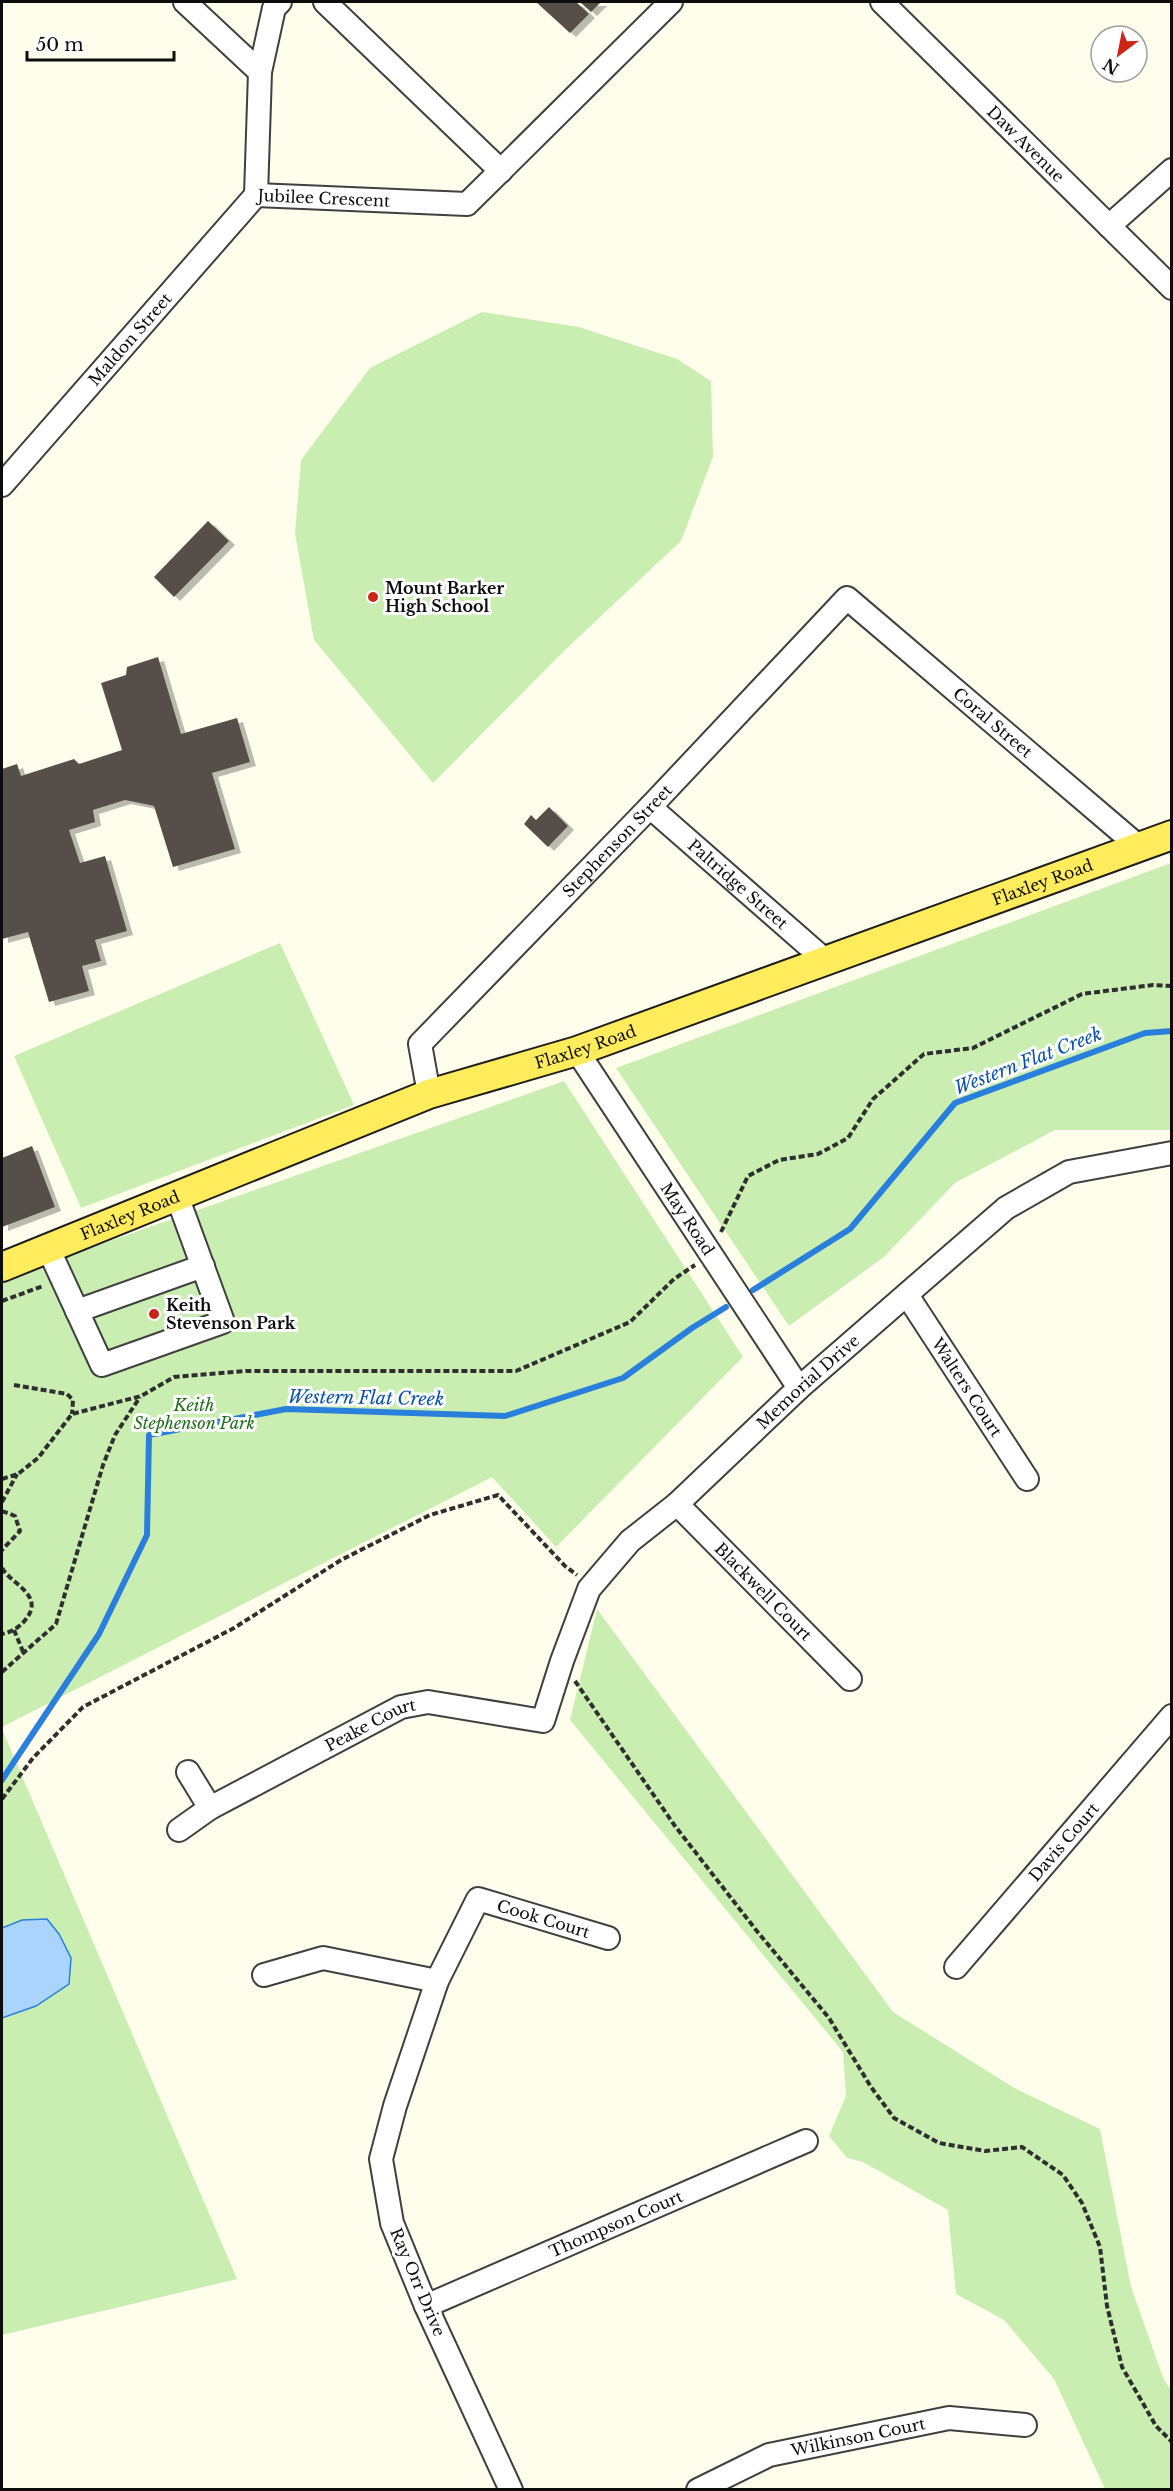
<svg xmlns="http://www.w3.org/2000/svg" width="1173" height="2491" font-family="'Libre Baskerville',serif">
  <defs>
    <filter id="shadow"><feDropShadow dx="6" dy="4" stdDeviation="0" flood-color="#0004"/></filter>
  </defs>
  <rect width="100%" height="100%" fill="#fffeed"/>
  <!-- green -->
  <path fill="#caeeb2" d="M482 312 579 327 677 359 711 381 713 457 681 541 565 650 433 783 314 640 295 533 301 460 370 368Z
    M1171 863V1130H1055L955 1183 884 1257 789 1326 616 1068Z
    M280 943 354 1105 81 1208 14 1056Z
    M564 1081 743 1357 556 1547 492 1477 2 1727V1279Z
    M597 1609 893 2012 1016 2089 1100 2129 1131 2287 1164 2380 1171 2390V2489H1105L1054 2379 1004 2320 956 2294 948 2210 863 2162 847 2158 829 2136 846 2096 843 2052 570 1720Z
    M2 1729 237 2279 2 2335Z"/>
  <!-- water -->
  <path fill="#abd4fd" stroke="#2a7fdc" stroke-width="1.5" d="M47 1919 59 1934 71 1958 69 1984 36 2006 2 2018V1928L22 1920Z"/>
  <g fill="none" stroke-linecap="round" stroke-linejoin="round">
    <!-- stream -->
    <path stroke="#2a7fdc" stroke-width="6" d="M753 1290 850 1229 955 1103 1145 1033 1172 1031
      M2 1780 99 1634 147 1535 149 1435 286 1409 505 1416 623 1378 692 1328 726 1307"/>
  </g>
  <!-- building -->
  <path fill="#575048" filter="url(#shadow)" d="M536 2H576L589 14 570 33Z
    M580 2H601L591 12Z
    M208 521 229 541 174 597 154 577Z
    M158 657 181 734 237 718 250 762 212 773 235 849 173 867 154 806 125 800 93 810 95 822 69 830 80 863 105 856 127 931 95 940 101 961 82 966 89 991 49 1002 28 932 2 939V769L17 764 21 776 74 759 79 764 122 750 101 683 126 675 127 667Z
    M549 807 568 826 548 847 524 824 531 815 536 820Z
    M32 1146 55 1207 2 1227V1158Z"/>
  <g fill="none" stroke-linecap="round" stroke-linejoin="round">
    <!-- minor casing -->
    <g stroke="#404040" stroke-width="26">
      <g id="minor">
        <path d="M185 2 260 72"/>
        <path d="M325 2 501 171"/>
        <path id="s1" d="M882 2 1172 288"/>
        <path id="s2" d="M256 195 467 204 671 2"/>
        <path d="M256 195 260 72 274 8 280 2"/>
        <path d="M1109 226 1172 170"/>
        <path id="s3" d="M2 485 256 195"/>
        <path id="s4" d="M650 807 826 961"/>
        <path id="s5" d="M577 1051 799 1388"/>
        <path id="s6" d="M429 1094 420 1044 650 807 847 598 1138 846"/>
        <path d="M48 1248 102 1365 223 1322 177 1196"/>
        <path id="s7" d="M907 1295 1027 1479"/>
        <path d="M77 1311 203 1266"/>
        <path id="s8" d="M677 1504 850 1679"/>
        <path d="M188 1772 210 1808"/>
        <path id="s9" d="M179 1830 210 1808 401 1707 428 1702 543 1721 562 1661 589 1589 630 1541 677 1504 799 1388 1006 1208 1069 1172 1172 1153"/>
        <path id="s10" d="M956 1967 1172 1716"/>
        <path d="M264 1975 323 1958 437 1981"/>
        <path id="s11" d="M426 2306 806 2141"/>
        <path id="s12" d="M511 2490 426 2306 392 2223 381 2159 395 2106 437 1981 478 1899 608 1938"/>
        <path id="s13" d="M698 2490 769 2455 949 2418 1025 2425"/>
      </g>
    </g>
    <!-- major casing -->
    <g stroke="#1e1e1e" stroke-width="32">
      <g id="major">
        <path id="s14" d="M2 1267 429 1094 577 1051 1172 835"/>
      </g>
    </g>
    <!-- path -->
    <path stroke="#2f2f2f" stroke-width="4" stroke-dasharray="6 3" stroke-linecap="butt" d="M721 1232 748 1176 779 1160 818 1154 848 1138 873 1099 924 1054 973 1048 1082 994 1153 985 1172 986
      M2 1301 43 1286
      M14 1385 67 1394 73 1400 72 1414
      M2 1479 18 1474 38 1458 72 1414 141 1396 174 1377 246 1371H516L630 1322 674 1279 695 1265
      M2 1502 17 1474
      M2 1511 15 1516 20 1531 2 1550
      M2 1568C11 1584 45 1595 26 1619 20 1627 12 1632 2 1634
      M14 1630 24 1654
      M2 1672 56 1624 103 1465 115 1435 140 1397
      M575 1681 675 1826 756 1930 829 2018 871 2087 894 2118 939 2143 985 2151 1022 2147 1063 2175 1082 2203 1100 2247 1107 2306 1122 2367 1156 2426 1172 2442
      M2 1799 33 1758 83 1707 234 1628 341 1560 430 1515 498 1495 565 1566 577 1575"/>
    <!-- minor -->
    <use href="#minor" stroke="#fff" stroke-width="22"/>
    <!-- major -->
    <use href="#major" stroke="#ffec5d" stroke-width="28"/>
  </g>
  <!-- markers -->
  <g fill="#cc2416" stroke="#fff" stroke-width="2">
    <circle cx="373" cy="597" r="6"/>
    <circle cx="154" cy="1314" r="6"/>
  </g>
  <g text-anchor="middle" stroke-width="6" stroke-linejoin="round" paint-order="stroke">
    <!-- street labels -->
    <g font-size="16" fill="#0d0d0d" stroke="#fff">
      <text dy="6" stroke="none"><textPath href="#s1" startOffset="202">Daw Avenue</textPath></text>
      <text dy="6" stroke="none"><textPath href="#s2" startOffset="68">Jubilee Crescent</textPath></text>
      <text dy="6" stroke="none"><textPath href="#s3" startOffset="194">Maldon Street</textPath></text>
      <text dy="6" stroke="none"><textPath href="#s6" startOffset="860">Coral Street</textPath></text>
      <text dy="6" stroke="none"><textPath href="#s6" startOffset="334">Stephenson Street</textPath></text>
      <text dy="6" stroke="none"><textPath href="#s14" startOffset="1110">Flaxley Road</textPath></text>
      <text dy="6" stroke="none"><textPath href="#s4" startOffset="117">Paltridge Street</textPath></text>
      <text dy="6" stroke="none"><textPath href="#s14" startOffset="624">Flaxley Road</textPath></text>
      <text dy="6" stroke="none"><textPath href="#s14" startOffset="138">Flaxley Road</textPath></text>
      <text dy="6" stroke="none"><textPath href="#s5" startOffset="201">May Road</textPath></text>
      <text dy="6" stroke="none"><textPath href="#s9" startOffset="840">Memorial Drive</textPath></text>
      <text dy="6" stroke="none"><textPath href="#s7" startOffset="110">Walters Court</textPath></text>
      <text dy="6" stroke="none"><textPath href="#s8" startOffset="123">Blackwell Court</textPath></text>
      <text dy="6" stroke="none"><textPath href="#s9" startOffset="219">Peake Court</textPath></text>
      <text dy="6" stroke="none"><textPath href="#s10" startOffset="165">Davis Court</textPath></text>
      <text dy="6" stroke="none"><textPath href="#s12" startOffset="704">Cook Court</textPath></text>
      <text dy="6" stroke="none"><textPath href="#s11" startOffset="207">Thompson Court</textPath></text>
      <text transform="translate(418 2282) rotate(67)" y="6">Ray Orr Drive</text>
      <text dy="6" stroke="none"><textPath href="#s13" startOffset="170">Wilkinson Court</textPath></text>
    </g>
    <!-- poi labels -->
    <g font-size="16" font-weight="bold" fill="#0d0d0d" stroke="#fff" text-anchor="start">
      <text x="385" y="594">Mount Barker<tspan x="385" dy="18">High School</tspan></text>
      <text x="166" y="1311">Keith<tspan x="166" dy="18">Stevenson Park</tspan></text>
    </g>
    <!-- park labels -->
    <g font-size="16" font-style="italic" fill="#1d6c16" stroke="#fff">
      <text x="194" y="1411">Keith<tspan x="194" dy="18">Stephenson Park</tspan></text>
    </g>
    <!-- water labels -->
    <g font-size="18" font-style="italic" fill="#0850ac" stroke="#fff">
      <text transform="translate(1028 1061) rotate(-21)" y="6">Western Flat Creek</text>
      <text transform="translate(366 1398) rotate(1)" y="6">Western Flat Creek</text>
    </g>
  </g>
  <!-- border -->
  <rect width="1173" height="2491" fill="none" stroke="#0d0d0d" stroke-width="6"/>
  <!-- north arrow -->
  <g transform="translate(1119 54) rotate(212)"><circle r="28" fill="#ffffff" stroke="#9e9e9e" stroke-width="1.5"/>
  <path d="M0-4.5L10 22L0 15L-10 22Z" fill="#cc2416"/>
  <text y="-9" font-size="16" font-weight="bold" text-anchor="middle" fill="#0d0d0d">N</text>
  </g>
  <!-- scale -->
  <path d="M27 51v9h147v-9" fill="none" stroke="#0d0d0d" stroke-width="3"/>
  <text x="36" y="51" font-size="18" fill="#0d0d0d" stroke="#ffffff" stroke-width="4.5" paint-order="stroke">50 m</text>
</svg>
